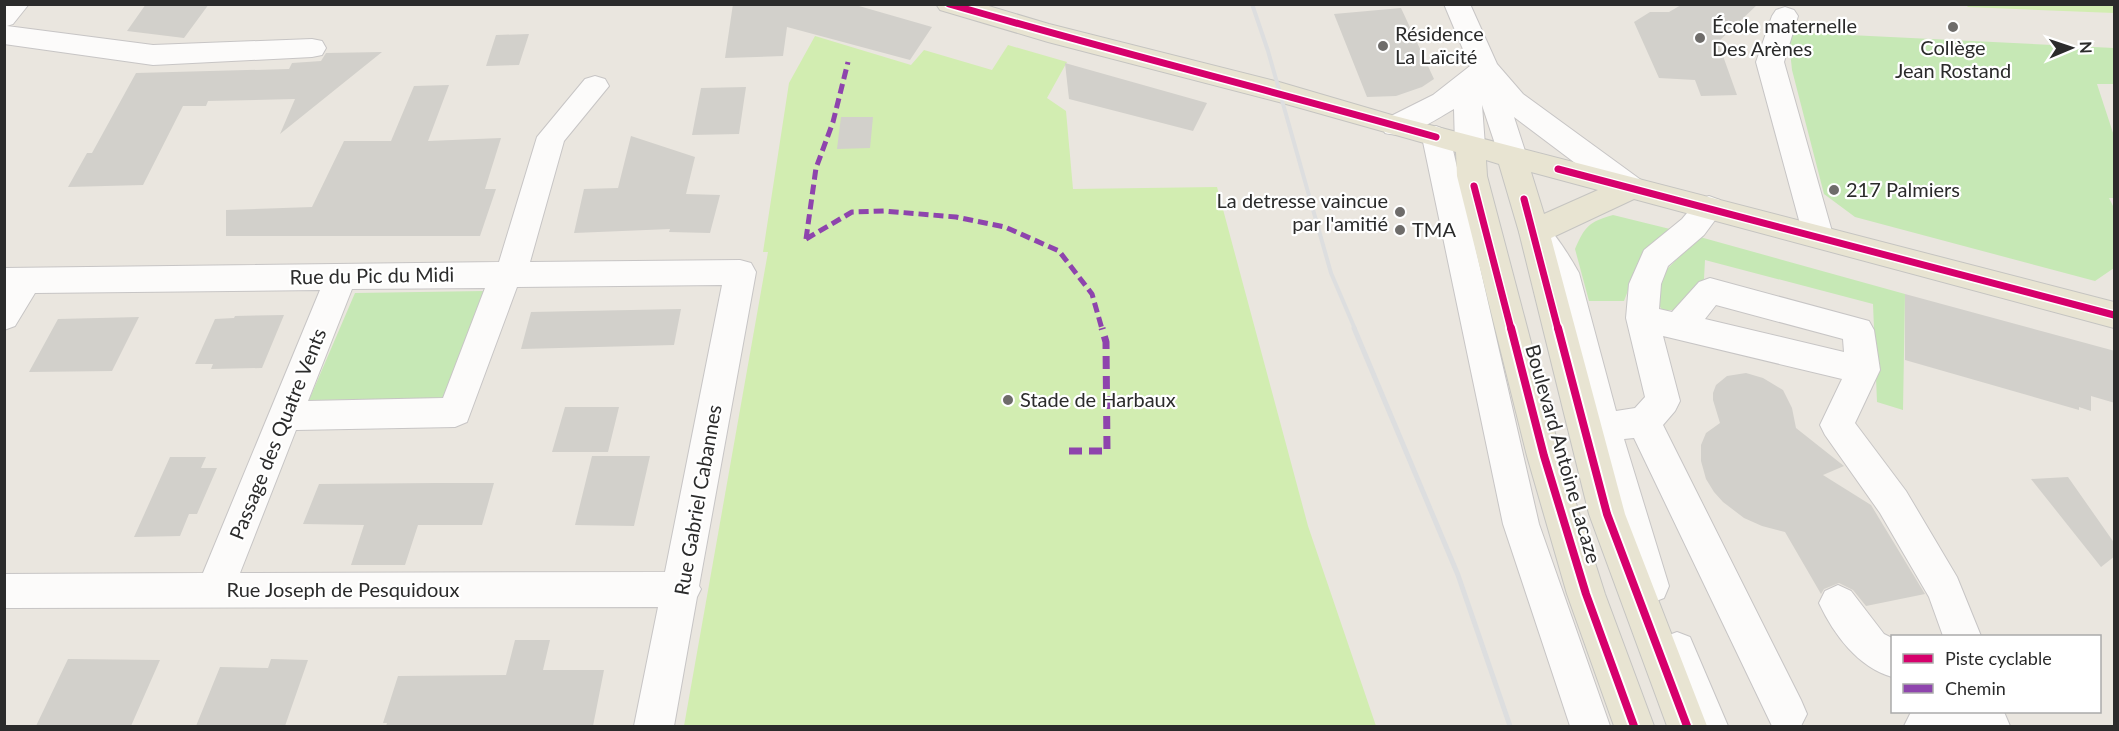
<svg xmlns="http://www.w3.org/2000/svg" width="2119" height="731" font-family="Lato,sans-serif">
  <rect width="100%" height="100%" fill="#eae6df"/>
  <!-- green -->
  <path fill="#c6e8b5" d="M1788 32 2114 48V84H2097L2114 136V198H2109L2114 208V268L2095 281 1855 217 1824 194 1792 70Z
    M1613 215 1674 230 1639 261 1624 301H1589L1575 249C1585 226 1589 222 1613 215Z
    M1700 237 1905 294 1903 410 1877 402 1873 304 1705 260 1704 279 1674 310H1662L1655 298 1666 270Z
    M484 291 443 399 309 400 355 293Z"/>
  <!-- pitch -->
  <path fill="#d2edb1" d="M1966 5H2114V13L1968 7Z
    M815 36 911 65 924 50 992 70 1008 45 1067 62 1047 98 1066 111 1073 189 1217 187 1308 526 1376 726H684L768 252H763L789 83Z"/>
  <!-- building -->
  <path fill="#d2d0cb" d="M146 4H209L184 38 127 31Z
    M733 4H852L932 27 910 60 787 27 783 56 725 58Z
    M1758 4 1718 42 1737 95 1701 96 1695 80 1659 78 1634 22 1650 12H1669L1681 5Z
    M1401 8 1434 79 1422 87 1396 96 1367 97 1334 14Z
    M529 34 519 65 486 66 496 35Z
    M382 52 280 134 295 99 208 101 206 106H183L143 185 68 187 87 153H92L136 73 289 69 292 63 321 61 326 53Z
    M1065 63 1207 103 1193 131 1069 99Z
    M449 85 428 141 501 138 485 189H496L480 236H226V210L312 207 344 141H391L414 86Z
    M746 87 739 134 692 135 701 88Z
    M841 117H873L870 148 837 149Z
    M631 136 695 157 686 194 720 195 710 233 669 232 670 229 574 233 584 189 618 188Z
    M1905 294 2115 351V403L2091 396V411L2079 407V410L1905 360Z
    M681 309 674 345 521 349 531 312Z
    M284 315 262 368 211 369 213 364H195L215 319 234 318 235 316Z
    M139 317 112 371 29 372 58 319Z
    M1746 373 1763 378 1783 390 1792 408 1796 428 1844 466 1823 475 1871 505 1925 594 1866 606 1853 590 1839 583 1824 589 1821 594 1785 532 1762 526 1744 518 1723 502 1714 492 1706 479 1701 461V445L1706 433 1720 423 1713 400V393L1716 385 1727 376Z
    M565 407H619L608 452H552Z
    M592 456H650L634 526 575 525Z
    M170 457H206L201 468H217L197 514H189L180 536 134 537Z
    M2068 477 2115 544V556L2101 567 2031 479Z
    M436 483H494L482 525H418L405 565H351L364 525 303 524 319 484Z
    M515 640H550L543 670H604L593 726H386L387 723H383L398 676 506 675Z
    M68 659 160 660 131 726H36Z
    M271 659 308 660 285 726H196L220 667 268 668Z"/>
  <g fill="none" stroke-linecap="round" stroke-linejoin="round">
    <!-- minor casing -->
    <g stroke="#c7c5c5" stroke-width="2">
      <path id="minor" d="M4 4H29L13 24 7 26 153 45 312 39 322 41 326 48 322 55 312 57 153 65 4 44Z
        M1444 4H1470L1497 64 1523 94 1641 180 1645 188 1641 196 1630 199 1619 196 1514 117 1527 157 1522 165 1512 168 1502 165 1482 105 1485 146 1480 154 1470 157 1460 154 1455 146 1454 109C1435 120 1407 140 1385 133L1381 126 1385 119 1433 95 1470 66Z
        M1785 7 1794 10 1798 16 1784 62 1833 235 1829 243 1818 247 1807 243 1803 235 1756 62 1772 16 1776 10Z
        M595 76 605 79 609 86 564 141 530 262 740 260 751 263 756 272 699 586 701 589 697 597 674 726H634L658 607 4 608V574L203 573 320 290 35 293 15 326 4 330V268L499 262 537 137 585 79ZM722 285 665 572 240 573 296 430 455 427 467 422 517 287ZM485 288 443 398 308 401 352 289Z
        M1436 126 1446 130 1450 137 1539 524 1610 726H1570L1503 524 1422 137 1426 130Z
        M1709 196 1720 200 1724 208 1704 235 1668 266 1661 284 1659 309 1672 312 1699 282 1710 278 1869 321 1874 330 1880 370 1855 423 1906 491 1957 577 1981 636H1943L1929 597 1880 513 1825 435 1820 425 1842 379 1663 336 1680 401 1675 411 1663 425 1801 700 1807 714 1801 726H1772L1634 438 1624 439 1669 586 1664 598 1651 603 1638 598 1586 426 1548 276 1519 232 1523 224C1530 221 1535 220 1542 223 1552 227 1573 262 1579 273L1616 411 1635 408 1645 397 1626 318 1629 284 1644 250 1682 219 1698 200ZM1716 305 1843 339 1844 352 1705 319Z
        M1838 585 1851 591 1884 634 1892 638V677C1858 667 1834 635 1819 603L1825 591Z
        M1677 632 1690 637 1728 726H1688L1658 650 1664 637Z
        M1911 712H2004L2010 726H1904Z"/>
    </g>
    <!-- major casing -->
    <g stroke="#c5c4c1" stroke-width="2">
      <path id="major" d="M936 4H982L1049 24 1279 82 1395 116 2114 302V328L1634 199 1551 238 1625 514 1707 726H1667L1589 514 1519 232 1499 164 1486 160 1487 176 1561 456 1605 594 1654 726H1614L1567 594 1527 456 1457 176 1456 152 1279 102 1048 42 940 10ZM1531 172 1598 190 1544 214Z"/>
    </g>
    <!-- minor -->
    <use href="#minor" fill="#fcfbfa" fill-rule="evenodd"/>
    <!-- major -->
    <use href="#major" fill="#e8e4d2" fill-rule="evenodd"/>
    <!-- rail-far1 -->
    <path stroke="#dddedf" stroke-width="4" d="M1252 4 1268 51 1331 273 1355 329"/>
    <!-- rail -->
    <path stroke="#dddedf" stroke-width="5" d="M1354 328 1458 575 1510 726"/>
    <!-- quiet-far1 -->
    <path stroke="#8e44ad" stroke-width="5" stroke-dasharray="10 5" stroke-linecap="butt" d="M806 239 852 212 884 211 956 217 1005 227 1059 251 1092 294 1102 329
      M806 239 816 168 833 122 848 62"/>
    <!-- quiet -->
    <path stroke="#8e44ad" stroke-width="7" stroke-dasharray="13 7" stroke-linecap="butt" d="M1069 451H1107L1106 342 1102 328"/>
    <!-- cycleway-far1 casing -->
    <g stroke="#fff" stroke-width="10">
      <path id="cycleway-far1" d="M949 4C1111 51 1274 91 1436 137
        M1558 169 2114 315
        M1474 186 1511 329
        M1524 199 1558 329"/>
    </g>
    <!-- cycleway casing -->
    <g stroke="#fff" stroke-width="12">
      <path id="cycleway" d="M1511 328 1544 456 1586 594 1634 726
        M1558 328 1607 514 1687 726"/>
    </g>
    <!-- cycleway-far1 -->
    <use href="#cycleway-far1" stroke="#d6006c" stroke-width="7"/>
    <!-- cycleway -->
    <use href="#cycleway" stroke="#d6006c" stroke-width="8"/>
  </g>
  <!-- markers -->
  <g fill="#6e6c6a" stroke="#fff" stroke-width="2">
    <circle cx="1953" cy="27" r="6"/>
    <circle cx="1700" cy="38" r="6"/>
    <circle cx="1383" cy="46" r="6"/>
    <circle cx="1834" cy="190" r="6"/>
    <circle cx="1400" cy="212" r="6"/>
    <circle cx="1400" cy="230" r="6"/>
    <circle cx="1008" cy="400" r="6"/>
  </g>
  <g text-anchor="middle" stroke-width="4.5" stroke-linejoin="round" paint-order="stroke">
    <!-- poi labels -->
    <g font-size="20" fill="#2b2b2b" stroke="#fff" text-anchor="start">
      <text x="1712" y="33">École maternelle<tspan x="1712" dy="23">Des Arènes</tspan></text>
      <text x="1395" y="41">Résidence<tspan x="1395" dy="23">La Laïcité</tspan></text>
      <text x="1953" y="55" text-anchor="middle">Collège<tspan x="1953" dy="23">Jean Rostand</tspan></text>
      <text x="1846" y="197">217 Palmiers</text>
      <text x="1388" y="208" text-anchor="end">La detresse vaincue<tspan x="1388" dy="23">par l'amitié</tspan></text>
      <text x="1412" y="237">TMA</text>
      <text x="1020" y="407">Stade de Harbaux</text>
    </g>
    <!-- street labels -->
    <g font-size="20" fill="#2b2b2b" stroke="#fff">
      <text transform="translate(372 276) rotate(-1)" y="7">Rue du Pic du Midi</text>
      <text transform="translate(278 434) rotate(-68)" y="7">Passage des Quatre Vents</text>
      <text transform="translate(1563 454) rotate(74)" y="7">Boulevard Antoine Lacaze</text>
      <text transform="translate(698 500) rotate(-80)" y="7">Rue Gabriel Cabannes</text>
      <text x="343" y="597">Rue Joseph de Pesquidoux</text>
    </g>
  </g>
  <!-- border -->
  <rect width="2119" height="731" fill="none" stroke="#2b2b2b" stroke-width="12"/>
  <!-- legend -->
  <rect x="1891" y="635" width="210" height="78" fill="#ffffff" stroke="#aaaaaa" stroke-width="1.5"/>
  <rect x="1903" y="654" width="30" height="9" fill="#d6006c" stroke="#aaaaaa" stroke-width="1.5"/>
  <text x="1945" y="665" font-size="18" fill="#2b2b2b">Piste cyclable</text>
  <rect x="1903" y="684" width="30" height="9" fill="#8e44ad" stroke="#aaaaaa" stroke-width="1.5"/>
  <text x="1945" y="695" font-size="18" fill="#2b2b2b">Chemin</text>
  <!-- north arrow -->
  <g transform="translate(2071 48) rotate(88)" stroke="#ffffff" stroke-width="4.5" paint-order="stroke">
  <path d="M0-4.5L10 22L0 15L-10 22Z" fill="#2b2b2b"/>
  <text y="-9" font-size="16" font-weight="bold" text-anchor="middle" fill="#2b2b2b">N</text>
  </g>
</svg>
